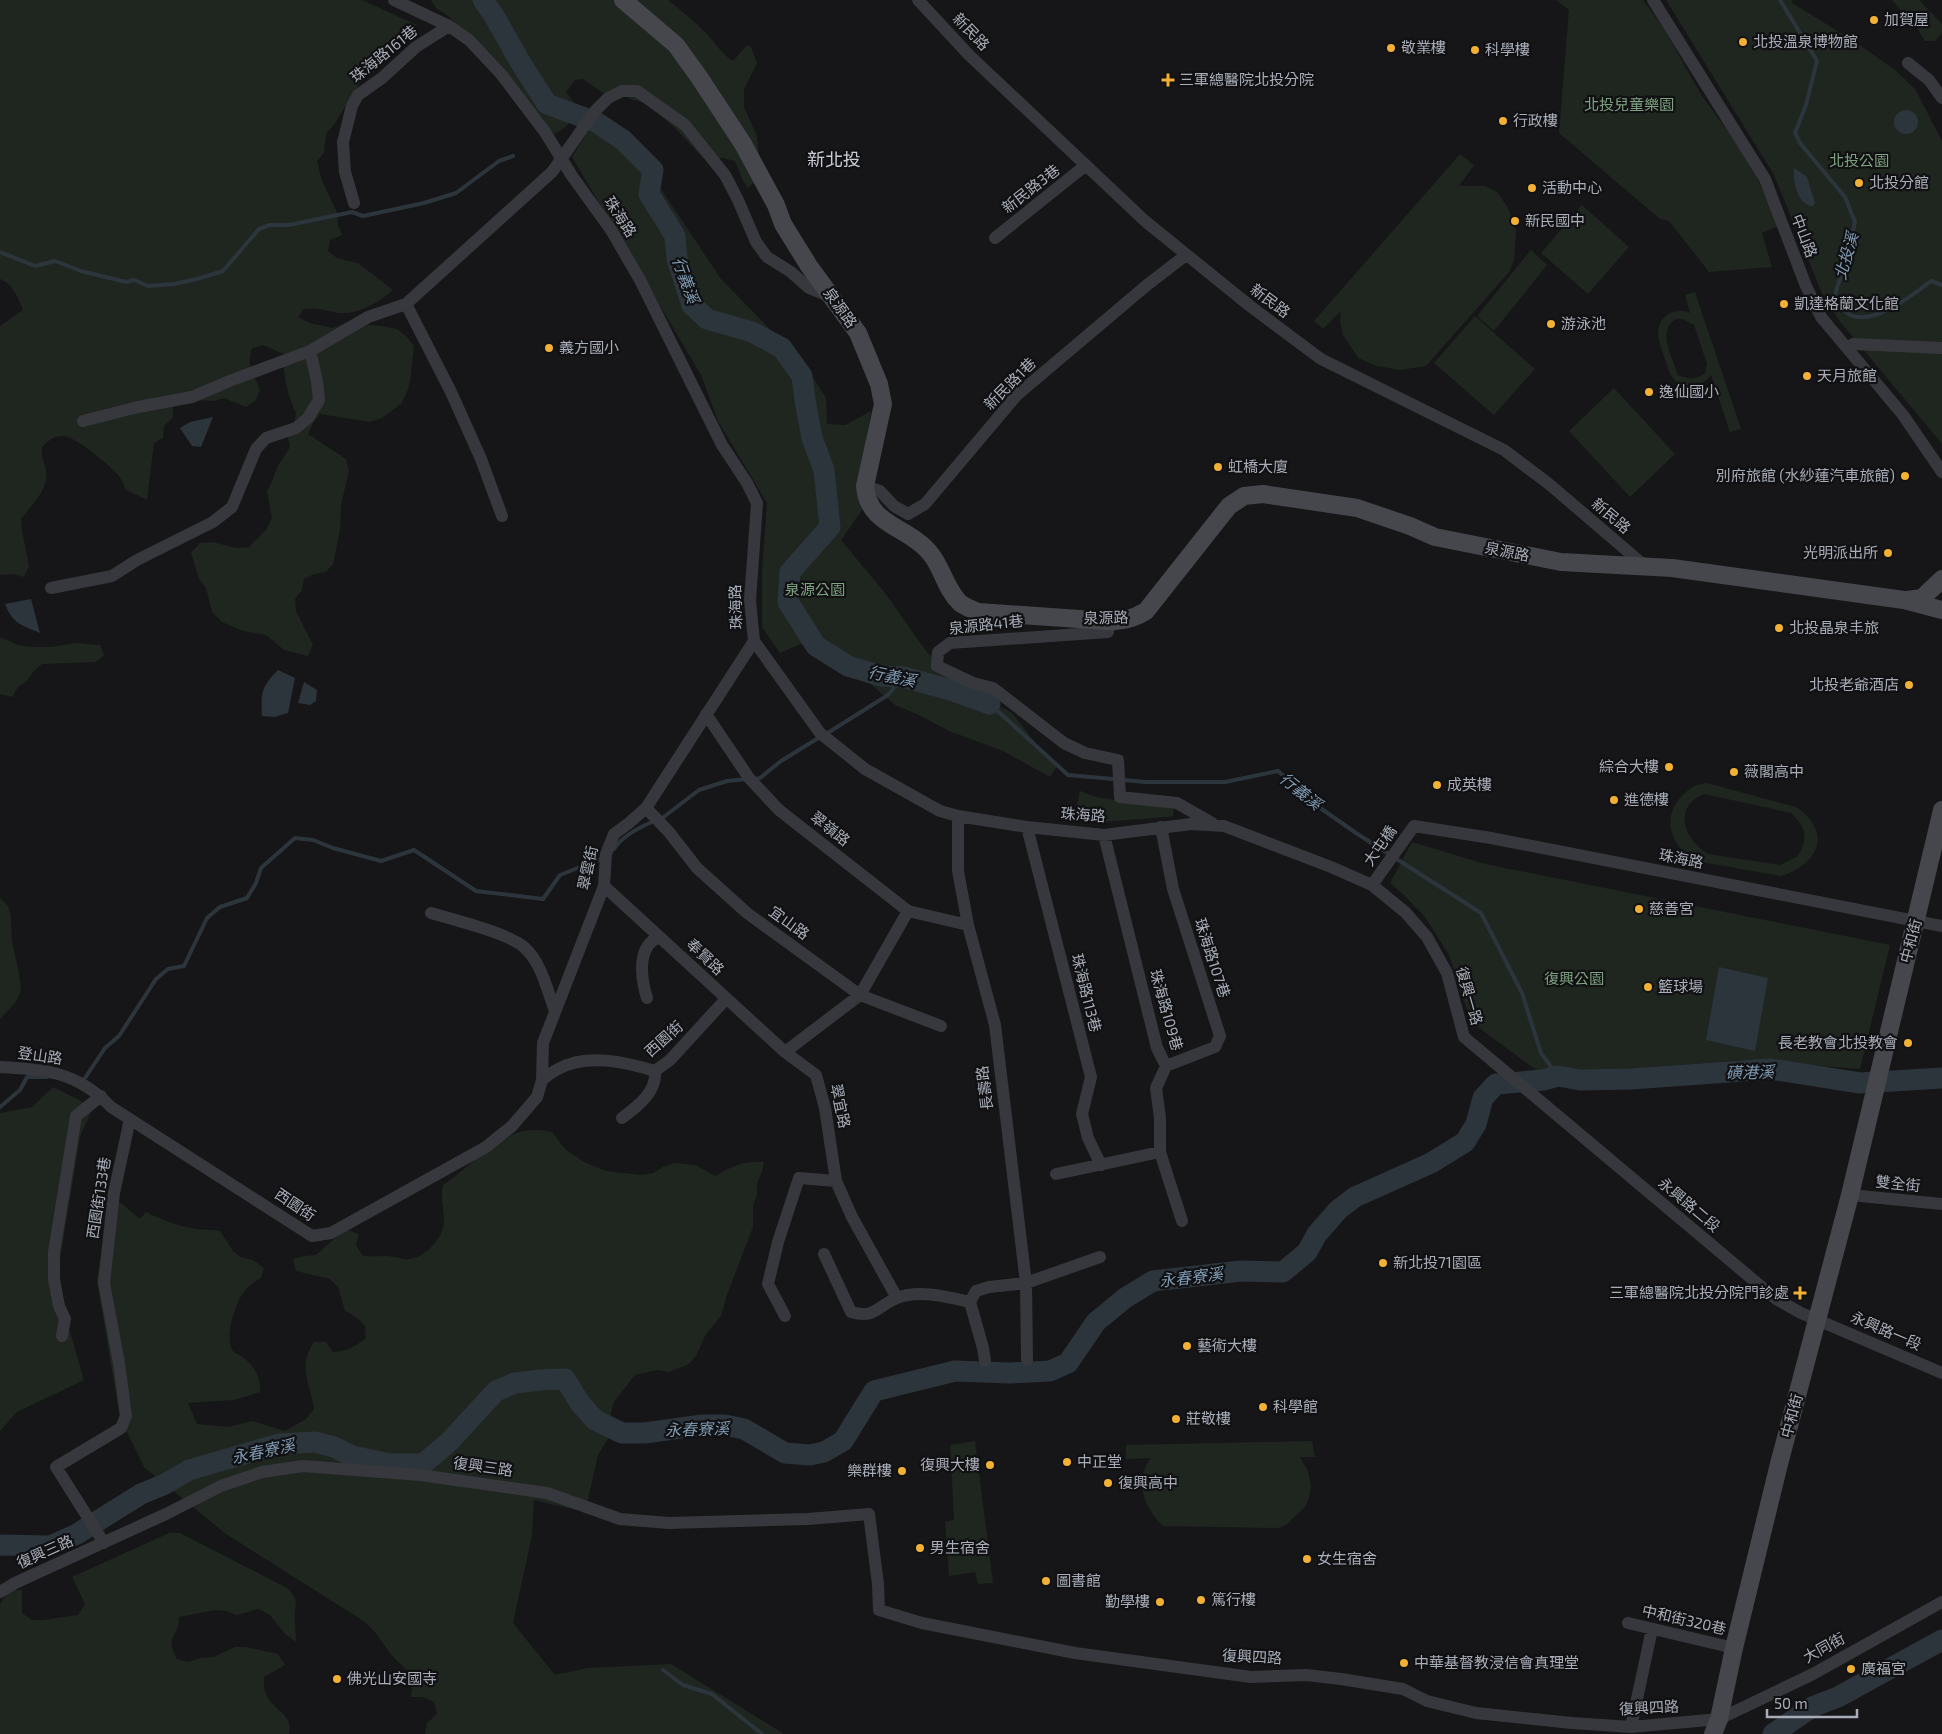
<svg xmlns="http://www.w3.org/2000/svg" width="1942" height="1734" font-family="'Exo 2','Noto Sans TC',sans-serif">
  <rect width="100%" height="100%" fill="#161618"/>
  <!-- green -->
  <path fill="#1e261f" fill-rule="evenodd" d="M0 0H362L417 25 409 33 398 38 390 47 380 53 373 61 370 71 361 80 356 91 339 116 334 125 327 132 325 142 324 153 317 161 322 181 337 212 338 225 342 235 330 240 328 251 337 258 358 263 393 290C380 302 358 315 339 313 326 311 319 307 304 309L298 317 310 323 332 328 345 323 383 326 397 329 407 337 414 346 410 382 407 392 401 404 382 418 370 422 320 414 313 423 308 434 346 459 349 471 341 505 340 530 333 564 326 572 314 574 304 579 302 590 295 599 296 611 313 645 308 656 284 650 266 635 243 631 222 622 212 612 206 588 199 579 191 553 200 543 213 542 236 548 249 547 266 530 272 518 267 491C272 483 274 476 277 468 281 460 287 454 290 446L287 435 294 424 296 413C288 396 282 373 284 354L263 345 252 348C246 367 254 373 260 390L256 400 246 407 224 398 213 401 195 400 173 407V417L164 426 163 438 154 443 147 500 126 490C124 486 122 480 119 476 111 466 74 435 62 436 53 436 48 441 42 447 41 459 44 460 46 470 49 490 32 504 21 519L22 530 29 566 24 577 13 574 0 575V326L23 310C18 298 13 284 0 279Z
    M431 0H668C681 10 694 21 706 33 717 44 720 53 733 61L747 45 751 47 757 63 744 89V107L757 136 759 159 757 180 748 188 743 181 735 161 723 158H703L675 128 646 103 633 100 616 91 604 94 583 79 575 80 566 92 578 108C572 121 566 129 554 134L471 37 448 16 436 8Z
    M1556 0H1643L1664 29 1702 96 1735 141 1758 180 1778 226 1762 233 1772 267 1709 272 1669 221 1660 219 1559 133 1569 10Z
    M1666 0H1792V3L1854 41 1895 70 1915 89 1942 141V444L1841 323 1823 296 1774 175Z
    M1892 0H1919L1942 24V33L1935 41H1925L1917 28Z
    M598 116 648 157 655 180 721 279 806 366 826 398 827 424 845 425 871 411 858 491 864 507 841 540 885 593 926 651 962 686 1012 713 1038 746 1058 765 1050 777 1003 751 949 731 919 715 895 705 842 660 803 643 780 653 762 627V569L767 503 718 421 701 375 572 157Z
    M1460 154 1474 165 1459 186H1485L1497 192 1502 199 1509 210 1516 231 1514 260 1510 271 1426 366 1400 370 1377 366 1358 358 1343 335 1340 322 1341 311 1323 329 1314 321Z
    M1582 205 1629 247 1588 294 1541 253Z
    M1531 250 1547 265 1494 331 1477 316Z
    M1695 292 1741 429 1730 432 1711 375C1701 388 1685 394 1673 378 1668 372 1666 361 1663 353 1661 347 1658 340 1658 334 1658 315 1675 307 1690 313L1685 295ZM1676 319H1682L1694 325 1707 364 1705 373C1696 380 1689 380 1678 375 1673 358 1656 331 1676 319Z
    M1475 316 1535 369 1494 415 1434 363Z
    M1614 388 1675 454 1630 497 1569 431Z
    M0 637 18 645 29 647H51L75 643 100 645 104 655 96 662 42 664 33 672 27 681 18 687 12 697 0 694Z
    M1707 783 1796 807C1833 832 1819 864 1781 876L1695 861C1672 846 1661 821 1680 798 1688 789 1695 784 1707 783ZM1704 794 1791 813C1807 829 1808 837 1798 856L1780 865 1708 854C1684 839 1672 807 1704 794Z
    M1080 791 1096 797 1174 809 1173 816 1168 817 1101 822 1073 821Z
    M1412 842 1485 864 1890 945 1860 1069 1742 1060 1616 1070 1547 1078 1471 1022 1449 955 1425 917 1403 894 1390 883Z
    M0 898 8 906 11 917 12 941 19 974 21 990 16 1002 0 1019Z
    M53 1087 93 1107 80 1137 56 1284 84 1380 17 1412 0 1431V1113L32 1107Z
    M540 1130 552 1132 565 1149 584 1162 606 1171 642 1175 653 1173 663 1167 674 1163 696 1165 715 1176C733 1166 742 1161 764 1162L762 1172 757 1183V1195L753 1205V1227L727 1295 721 1316 706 1334 696 1356 689 1364 669 1372 658 1370 635 1375 614 1402 611 1412 609 1437 598 1455 585 1512 534 1500 532 1535 513 1623 555 1675 587 1668 671 1664 784 1734H425L427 1723 437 1714 434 1702 423 1697H411L413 1676 392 1656 375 1632 365 1622 226 1534 144 1467 120 1418 97 1281 110 1194 140 1219 146 1212C162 1220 178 1226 196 1229 204 1230 212 1229 220 1231L233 1251 240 1257 253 1260 264 1268 261 1278C254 1282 248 1286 243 1293 235 1304 223 1341 234 1352 237 1354 241 1356 244 1358 255 1367 261 1378 260 1392L234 1400 188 1403 197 1424 228 1427 252 1421 285 1431 306 1419 314 1409C310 1382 297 1367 314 1342H326L333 1352C347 1351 355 1347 366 1338L365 1326 356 1317 345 1311 338 1287 330 1279 296 1271 293 1259 304 1256 316 1255 335 1238 348 1230 359 1234 356 1245 363 1256C371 1257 378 1256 386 1256 394 1256 402 1260 410 1259 426 1257 445 1236 444 1220 444 1206 440 1201 443 1185 466 1170 491 1141 517 1133 524 1130 533 1130 540 1130Z
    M975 1441 993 1583 978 1584 975 1572 949 1576 945 1522 954 1520 950 1445Z
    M1312 1441 1315 1457H1300L1308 1471 1311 1486 1309 1498 1304 1508 1287 1524 1279 1528 1163 1526C1144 1508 1133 1480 1151 1458L1126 1459V1445Z
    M169 1533H180L287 1588C302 1602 293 1605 295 1621 295 1629 296 1634 296 1642L285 1634 270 1615 258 1609 237 1615 226 1611 215 1610 179 1617C179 1639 164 1635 177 1659L189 1662 200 1658 213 1657 235 1647H246L278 1654 285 1665 264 1677C261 1712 295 1708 289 1734H0V1604L10 1590H22V1613L32 1620H43L78 1615 85 1604 72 1577Z"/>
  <!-- water -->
  <path fill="#2c353c" d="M1894 122a12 12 0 1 1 24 0a12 12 0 1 1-24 0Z
    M1794 168 1807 177 1815 203 1813 206C1797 205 1793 181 1794 168Z
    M213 417 201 447 192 446 180 428 190 422Z
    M31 599 40 633C21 625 13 624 5 604Z
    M278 670 295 678 288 713 274 717 262 716C261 693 261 687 278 670Z
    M304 682 317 690 316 701 310 705 298 703Z
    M1719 967 1768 978 1755 1051 1706 1040Z"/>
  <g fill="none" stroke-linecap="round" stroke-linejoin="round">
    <!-- stream -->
    <path stroke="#2c353c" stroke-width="4" d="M1780 0 1817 61 1806 105 1795 133 1800 143 1845 197 1855 222 1849 249 1834 298C1838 302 1842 309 1847 313 1870 329 1913 295 1931 281L1942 285
      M590 127 596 122
      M0 252 35 266 55 261 81 271 126 282 134 280 148 286 174 284 197 279 223 271 259 229 270 225H289L352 212 363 216 424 203 456 193 499 161 513 156
      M990 704 1068 775 1146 782H1225L1278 771 1316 805 1356 833 1481 913 1522 993 1541 1053 1558 1076
      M826 734 888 695 903 677
      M755 779 760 778 781 761 820 737
      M661 819 699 790 727 781 748 779
      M614 849C622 836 640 827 654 821
      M85 1078 105 1048 119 1036 156 979 168 969 184 966 207 918 220 907 247 898 256 883 261 868 295 838 313 840 333 848 381 861 414 850 476 891 543 899 560 875 603 858
      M0 1107 20 1090 27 1077H47
      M663 1670 683 1685 712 1694 762 1734"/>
    <!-- river -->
    <path stroke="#2c353c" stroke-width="21" d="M483 0 493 14 522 65 547 104 596 122 623 140 653 170 649 194 675 236 677 259 692 305 707 319 752 332 782 348 802 376 805 400 812 438 824 470 830 527 790 572 788 602 816 646 848 666 881 676 903 677 951 690 990 704
      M0 1545 50 1546 77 1534 141 1494 165 1484 189 1470 279 1444 315 1442 334 1447 352 1456 391 1464H423L449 1442 496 1391 515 1383 540 1380 565 1379 580 1403 595 1420 622 1433H644L703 1425H725L744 1429 785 1453 810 1455 824 1452 843 1441 874 1391 955 1371 1010 1373 1050 1371 1068 1363 1096 1322 1125 1298 1153 1281 1241 1271 1283 1272 1307 1252 1317 1234 1338 1210 1355 1197 1431 1163 1465 1142 1476 1124 1483 1098 1496 1084 1543 1080 1558 1076 1580 1080 1631 1079 1770 1069 1860 1083 1942 1078
      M1773 1734 1812 1707 1838 1697 1942 1640"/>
    <!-- street -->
    <path stroke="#37383d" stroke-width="12" d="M394 0 449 26 469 40 501 74 545 132 572 176 611 230 640 280 722 445 747 483 757 503 750 600 754 641 820 733 865 769 940 811 958 816 1027 827 1104 835 1191 824 1224 826 1331 867 1372 885 1405 912 1427 937 1447 973 1464 1037 1776 1299 1801 1313 1942 1373
      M918 0 969 55 1145 221 1250 306 1321 359 1504 450 1549 484 1646 567
      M1653 0 1765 179 1806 286 1821 317 1903 415 1942 472
      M1908 63 1929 80 1942 98
      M354 203 345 172 343 142 352 106 358 95 382 78 416 47 449 26
      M995 238 1086 165
      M406 304 451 392 481 459 502 516
      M1853 344 1942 348
      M83 421 138 407 192 397 232 380 310 351
      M865 486 880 491 894 506 908 514 925 504 1017 395 1147 285 1186 255
      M51 588 112 576 137 560 213 522 232 507 256 449 266 438 296 428 308 418 319 400 317 381 310 351 368 317 406 304 552 172 595 111 608 98 622 91H637L685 125 725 175 738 200 756 242 767 257 791 272 809 288 831 297
      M1108 621V632L950 643 938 652 937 666 973 683 993 688 1064 743 1085 753 1118 760 1120 797 1177 803 1212 823
      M706 714 749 778 779 810 908 911 968 925
      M646 808 669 832 697 868 747 913 860 995 941 1026
      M958 816V871L968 925 995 1025 1026 1283 1027 1360
      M1027 827 1091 1077 1082 1114 1088 1138 1101 1165
      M1161 827 1173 889 1220 1036 1215 1047 1166 1066
      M1104 835 1157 1048 1166 1066 1156 1088 1160 1118V1152L1182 1221
      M1372 885 1414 826 1491 838 1942 926
      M604 886 785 1052 816 1075 825 1108 836 1181 852 1217 897 1298
      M431 913C454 920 509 933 525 948 542 964 547 990 555 1011
      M647 998C641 979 636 945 660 937
      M785 1052 860 995 908 911
      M0 1067C45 1069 78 1072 111 1107L312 1236 331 1233 486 1147 512 1126 537 1097 542 1080 543 1043 604 886 606 854 614 834 629 823 646 808 754 641
      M542 1080C547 1076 552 1072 558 1069 588 1053 625 1062 655 1071L670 1060 726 999
      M622 1118C638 1106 657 1092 655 1071
      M1056 1174 1160 1152
      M1850 1195 1942 1204
      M824 1254 851 1312C876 1319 877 1306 897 1298 919 1289 948 1297 970 1302
      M785 1316 768 1284 778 1242 799 1178 836 1181
      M62 1336 65 1319 59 1306 54 1279V1252L76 1116 101 1096
      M985 1361 983 1348 970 1302 976 1291 989 1287 1026 1283 1100 1257
      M104 1543 56 1467 121 1428 126 1416 119 1363 104 1283 114 1193 130 1119
      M0 1592 15 1583 166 1514 221 1486 262 1472 303 1466 420 1475 547 1493 620 1519 669 1523 808 1519 869 1514 878 1584 879 1610 922 1623 1075 1653 1251 1677 1306 1675 1341 1679 1403 1689 1427 1701 1476 1713 1572 1723 1631 1727 1719 1719 1813 1674 1942 1602
      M1628 1623 1734 1648
      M1631 1727 1652 1629"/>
    <!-- secondary -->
    <path stroke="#45474d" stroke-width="18" d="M623 0 676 45 699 77 743 144 776 205 783 224 809 266 858 333 879 384 883 404 865 486C868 526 908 526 930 553 942 567 946 590 960 603 965 607 972 609 978 612L1108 621C1123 621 1133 619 1146 611L1229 506 1244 496 1263 494 1357 508 1410 526 1435 537 1561 562 1672 568 1904 600 1942 610
      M1907 600 1922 598 1942 579
      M1713 1734 1719 1719 1734 1648 1779 1464 1850 1195 1942 810"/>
  </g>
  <!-- markers -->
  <g fill="#f2b134" stroke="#111113" stroke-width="2">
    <circle cx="1874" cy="20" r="5"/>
    <circle cx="1743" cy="42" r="5"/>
    <circle cx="1391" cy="48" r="5"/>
    <circle cx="1475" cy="50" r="5"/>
    <path d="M1165.5 72.5h5v5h5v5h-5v5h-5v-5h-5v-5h5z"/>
    <circle cx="1503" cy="121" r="5"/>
    <circle cx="1859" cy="183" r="5"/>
    <circle cx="1532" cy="188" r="5"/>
    <circle cx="1515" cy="221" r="5"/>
    <circle cx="1784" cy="304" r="5"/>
    <circle cx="1551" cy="324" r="5"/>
    <circle cx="549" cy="348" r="5"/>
    <circle cx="1807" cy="376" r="5"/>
    <circle cx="1649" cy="392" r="5"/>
    <circle cx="1218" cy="467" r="5"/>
    <circle cx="1905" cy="476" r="5"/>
    <circle cx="1888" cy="553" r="5"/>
    <circle cx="1779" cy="628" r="5"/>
    <circle cx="1909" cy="685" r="5"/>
    <circle cx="1669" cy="767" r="5"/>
    <circle cx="1734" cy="772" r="5"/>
    <circle cx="1437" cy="785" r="5"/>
    <circle cx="1614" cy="800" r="5"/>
    <circle cx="1639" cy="909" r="5"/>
    <circle cx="1648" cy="987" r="5"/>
    <circle cx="1908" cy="1043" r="5"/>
    <circle cx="1383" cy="1263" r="5"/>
    <path d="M1797.5 1285.5h5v5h5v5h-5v5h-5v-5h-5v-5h5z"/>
    <circle cx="1187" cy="1346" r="5"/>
    <circle cx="1263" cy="1407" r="5"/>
    <circle cx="1176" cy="1419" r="5"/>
    <circle cx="1067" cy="1462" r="5"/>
    <circle cx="990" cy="1465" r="5"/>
    <circle cx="902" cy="1471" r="5"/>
    <circle cx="1108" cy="1483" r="5"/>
    <circle cx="920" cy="1548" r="5"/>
    <circle cx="1307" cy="1559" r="5"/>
    <circle cx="1046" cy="1581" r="5"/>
    <circle cx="1201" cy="1600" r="5"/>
    <circle cx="1160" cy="1602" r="5"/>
    <circle cx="1404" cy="1663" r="5"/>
    <circle cx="1851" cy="1669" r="5"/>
    <circle cx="337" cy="1679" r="5"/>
  </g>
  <g text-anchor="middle" stroke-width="4.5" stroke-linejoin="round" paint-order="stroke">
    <!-- poi labels -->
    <g font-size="15" fill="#a8adb8" stroke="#111113" text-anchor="start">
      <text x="1884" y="25">加賀屋</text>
      <text x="1753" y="47">北投溫泉博物館</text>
      <text x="1401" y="53">敬業樓</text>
      <text x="1485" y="55">科學樓</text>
      <text x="1179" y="85">三軍總醫院北投分院</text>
      <text x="1513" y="126">行政樓</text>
      <text x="1869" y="188">北投分館</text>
      <text x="1542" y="193">活動中心</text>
      <text x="1525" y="226">新民國中</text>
      <text x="1794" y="309">凱達格蘭文化館</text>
      <text x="1561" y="329">游泳池</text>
      <text x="559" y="353">義方國小</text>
      <text x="1817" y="381">天月旅館</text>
      <text x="1659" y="397">逸仙國小</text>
      <text x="1228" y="472">虹橋大廈</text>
      <text x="1895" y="481" text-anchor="end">別府旅館 (水紗蓮汽車旅館)</text>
      <text x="1878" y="558" text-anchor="end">光明派出所</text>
      <text x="1789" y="633">北投晶泉丰旅</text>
      <text x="1899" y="690" text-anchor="end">北投老爺酒店</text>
      <text x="1659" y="772" text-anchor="end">綜合大樓</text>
      <text x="1744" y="777">薇閣高中</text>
      <text x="1447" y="790">成英樓</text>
      <text x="1624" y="805">進德樓</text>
      <text x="1649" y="914">慈善宮</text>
      <text x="1658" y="992">籃球場</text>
      <text x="1898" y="1048" text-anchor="end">長老教會北投教會</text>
      <text x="1393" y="1268">新北投71園區</text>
      <text x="1789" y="1298" text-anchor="end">三軍總醫院北投分院門診處</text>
      <text x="1197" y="1351">藝術大樓</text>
      <text x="1273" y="1412">科學館</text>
      <text x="1186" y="1424">莊敬樓</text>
      <text x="1077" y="1467">中正堂</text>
      <text x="980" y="1470" text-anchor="end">復興大樓</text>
      <text x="892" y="1476" text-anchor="end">樂群樓</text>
      <text x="1118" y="1488">復興高中</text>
      <text x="930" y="1553">男生宿舍</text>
      <text x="1317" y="1564">女生宿舍</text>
      <text x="1056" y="1586">圖書館</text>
      <text x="1211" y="1605">篤行樓</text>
      <text x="1150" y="1607" text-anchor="end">勤學樓</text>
      <text x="1414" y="1668">中華基督教浸信會真理堂</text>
      <text x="1861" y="1674">廣福宮</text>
      <text x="347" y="1684">佛光山安國寺</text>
    </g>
    <!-- street labels -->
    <g font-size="15" fill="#a8adb8" stroke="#111113">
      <text transform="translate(971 32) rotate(46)" y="5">新民路</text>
      <text transform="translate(384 54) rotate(-39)" y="5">珠海路161巷</text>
      <text transform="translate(1031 189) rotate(-38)" y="5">新民路3巷</text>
      <text transform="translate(620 217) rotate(57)" y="5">珠海路</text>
      <text transform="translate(1804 236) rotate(69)" y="5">中山路</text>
      <text transform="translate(1270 301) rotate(37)" y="5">新民路</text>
      <text transform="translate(840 308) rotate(54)" y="5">泉源路</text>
      <text transform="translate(1010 384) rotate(-45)" y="5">新民路1巷</text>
      <text transform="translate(1611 516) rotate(40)" y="5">新民路</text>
      <text transform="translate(1507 552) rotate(11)" y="5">泉源路</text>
      <text transform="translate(736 607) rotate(-92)" y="5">珠海路</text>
      <text transform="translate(1106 618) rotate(-1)" y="5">泉源路</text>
      <text transform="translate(986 625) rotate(-6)" y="5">泉源路41巷</text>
      <text transform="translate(1083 815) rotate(4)" y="5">珠海路</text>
      <text transform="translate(830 829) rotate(38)" y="5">翠嶺路</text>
      <text transform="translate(1380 846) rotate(-55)" y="5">大屯橋</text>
      <text transform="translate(1681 859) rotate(11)" y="5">珠海路</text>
      <text transform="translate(588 868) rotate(-78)" y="5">翠雲街</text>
      <text transform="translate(789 923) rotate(36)" y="5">宜山路</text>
      <text transform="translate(1911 941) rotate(-75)" y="5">中和街</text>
      <text transform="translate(705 957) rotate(43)" y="5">奉賢路</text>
      <text transform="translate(1212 958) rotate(72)" y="5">珠海路107巷</text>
      <text transform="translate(1086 993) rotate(76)" y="5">珠海路113巷</text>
      <text transform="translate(1469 996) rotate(74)" y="5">復興一路</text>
      <text transform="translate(1166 1010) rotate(74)" y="5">珠海路109巷</text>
      <text transform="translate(664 1039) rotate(-42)" y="5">西園街</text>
      <text transform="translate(40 1056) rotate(8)" y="5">登山路</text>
      <text transform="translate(985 1088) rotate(-97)" y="5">長壽路</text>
      <text transform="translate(840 1106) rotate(78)" y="5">翠宜路</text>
      <text transform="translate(1898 1184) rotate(6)" y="5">雙全街</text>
      <text transform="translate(99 1198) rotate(-81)" y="5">西園街133巷</text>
      <text transform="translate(295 1205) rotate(34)" y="5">西園街</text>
      <text transform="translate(1689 1205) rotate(40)" y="5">永興路二段</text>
      <text transform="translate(1886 1331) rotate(23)" y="5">永興路一段</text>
      <text transform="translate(1792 1416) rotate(-75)" y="5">中和街</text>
      <text transform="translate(483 1467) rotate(8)" y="5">復興三路</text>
      <text transform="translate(45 1552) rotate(-24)" y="5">復興三路</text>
      <text transform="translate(1684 1620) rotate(13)" y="5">中和街320巷</text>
      <text transform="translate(1824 1648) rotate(-29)" y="5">大同街</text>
      <text transform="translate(1252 1657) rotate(3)" y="5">復興四路</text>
      <text transform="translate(1649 1708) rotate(-3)" y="5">復興四路</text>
    </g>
    <!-- park labels -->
    <g font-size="15" fill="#7fa381" stroke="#111113">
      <text x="1629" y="110">北投兒童樂園</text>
      <text x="1859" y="166">北投公園</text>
      <text x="815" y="595">泉源公園</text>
      <text x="1574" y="984">復興公園</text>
    </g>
    <!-- water labels -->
    <g font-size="16" font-style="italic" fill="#7f9bb3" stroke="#111113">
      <text transform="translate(1846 256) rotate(-74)" y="6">北投溪</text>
      <text transform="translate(686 280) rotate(70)" y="6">行義溪</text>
      <text transform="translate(892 676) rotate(12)" y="6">行義溪</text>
      <text transform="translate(1301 791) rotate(39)" y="6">行義溪</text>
      <text transform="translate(1750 1072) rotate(-1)" y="6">磺港溪</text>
      <text transform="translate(1191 1277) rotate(-7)" y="6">永春寮溪</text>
      <text transform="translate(697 1429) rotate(-2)" y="6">永春寮溪</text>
      <text transform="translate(263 1451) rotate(-12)" y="6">永春寮溪</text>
    </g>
    <!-- quarter labels -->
    <g font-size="18" fill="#c9ccd4" stroke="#111113">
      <text x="834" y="166">新北投</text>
    </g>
  </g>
  <!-- scale -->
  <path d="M1767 1709v8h90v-8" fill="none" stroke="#a8adb8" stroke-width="2.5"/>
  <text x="1774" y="1709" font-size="15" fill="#a8adb8" stroke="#111113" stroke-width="4" paint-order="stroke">50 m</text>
</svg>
